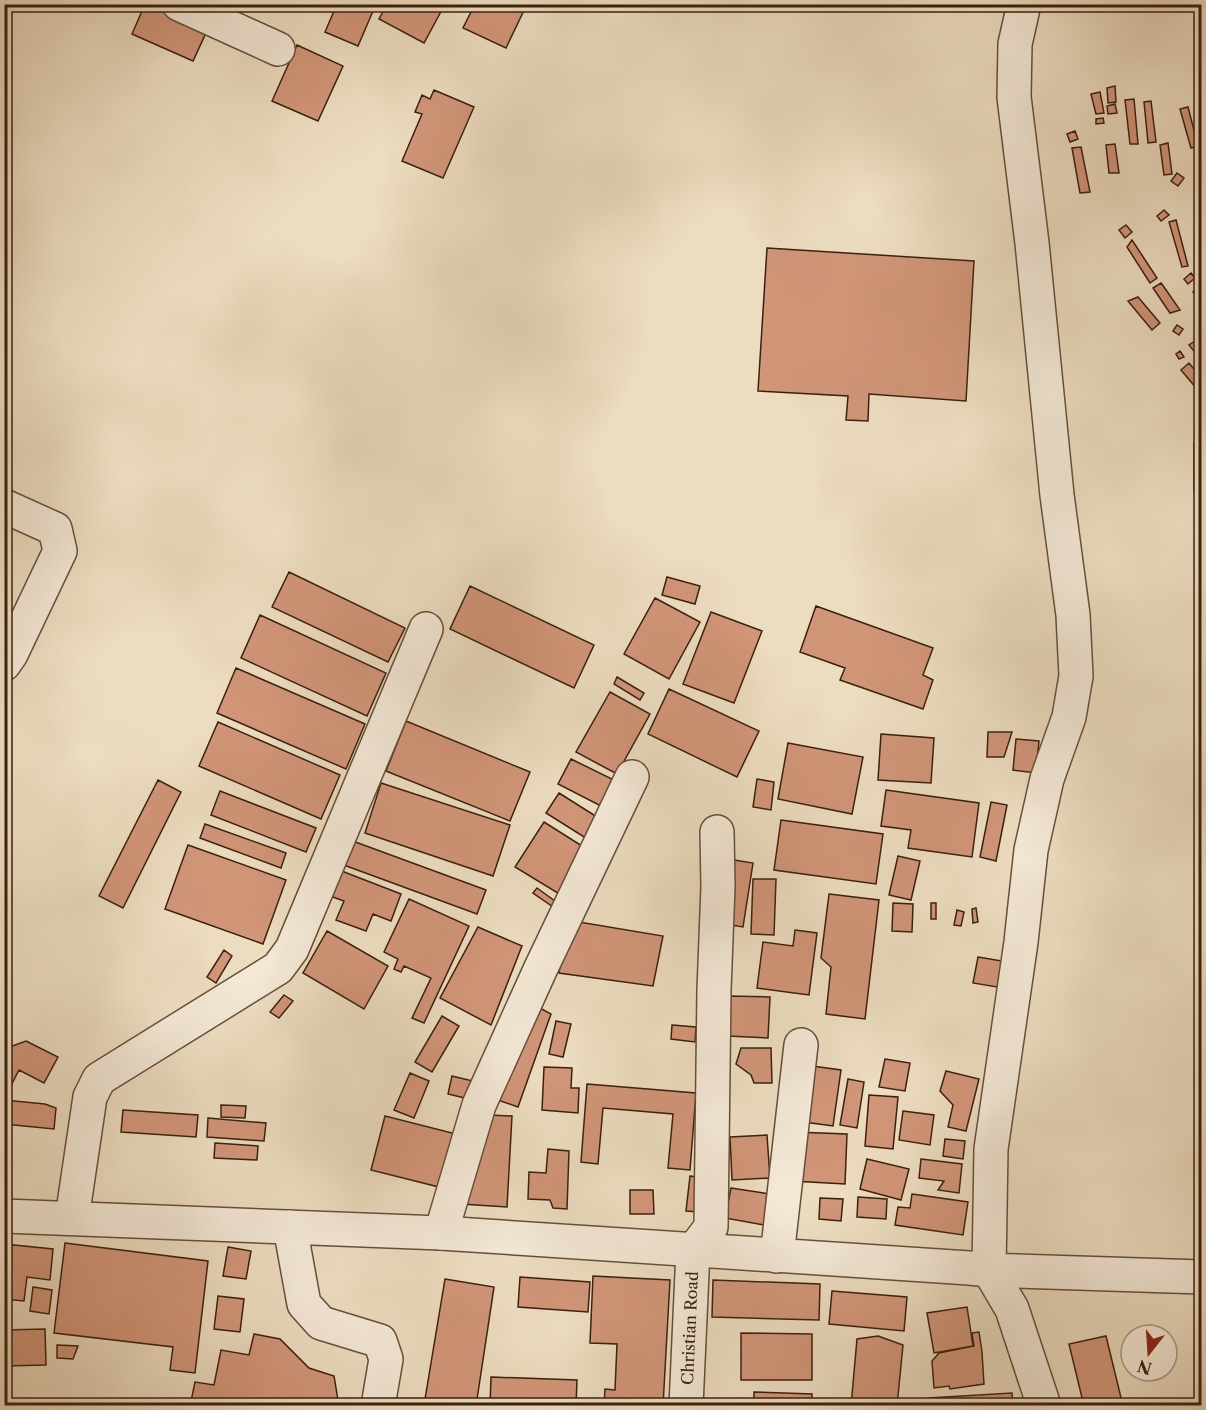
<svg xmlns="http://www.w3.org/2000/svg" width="1206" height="1410" font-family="'Libre Caslon Text',serif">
  <rect width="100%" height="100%" fill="#ecdcc0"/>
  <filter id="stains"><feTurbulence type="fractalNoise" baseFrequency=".00333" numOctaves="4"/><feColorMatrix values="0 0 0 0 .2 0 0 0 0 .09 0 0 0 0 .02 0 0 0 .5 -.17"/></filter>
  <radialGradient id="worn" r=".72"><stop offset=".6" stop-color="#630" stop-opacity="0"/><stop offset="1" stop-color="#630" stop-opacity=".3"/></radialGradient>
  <!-- building -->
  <path fill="#d19578" stroke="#3a200e" stroke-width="1.5" d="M145 4H172L211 22 193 61 132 34Z
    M265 4H282L279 11Z
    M337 4H376L358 46 325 32Z
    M387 4H445L424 43 379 19Z
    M475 4H527L506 48 463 28Z
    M297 45 343 66 318 121 272 101Z
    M1115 86 1116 102 1108 103 1107 88Z
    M434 90 474 107 443 178 402 161 422 114 415 112 422 95 430 99Z
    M1100 92 1104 113 1096 114 1091 94Z
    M1134 99 1138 144H1130L1125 100Z
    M1151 101 1156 142 1148 143 1144 102Z
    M1115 104 1117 113 1108 114 1107 106Z
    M1188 107 1198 146 1191 148 1180 109Z
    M1103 118 1104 123 1096 124V119Z
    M1075 131 1078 139 1070 142 1067 134Z
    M1168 143 1172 174 1164 175 1160 145Z
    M1115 144 1119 173H1109L1106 145Z
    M1081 147 1090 192 1080 193 1072 148Z
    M1177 173 1184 178 1178 186 1171 181Z
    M1164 210 1169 215 1161 221 1157 216Z
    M1176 220 1188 266 1182 267 1169 222Z
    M1126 225 1132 232 1125 238 1119 230Z
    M1132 240 1157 278 1150 283 1127 247Z
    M767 248 974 261 966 401 869 394 868 421 846 420 848 396 758 391Z
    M1191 273 1195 278 1188 284 1184 279Z
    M1161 283 1164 287 1180 310 1170 313 1153 288Z
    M1200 288 1202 291V306L1193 292Z
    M1138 297 1160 323 1152 330 1128 301Z
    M1177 325 1183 329 1179 335 1173 331Z
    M1195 341 1202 350V361L1189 345Z
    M1180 351 1184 357 1179 359 1176 354Z
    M1189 363 1202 379V395L1181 370Z
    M1194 443 1202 444V491H1194Z
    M289 572 405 628 388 662 272 607Z
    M667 577 700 586 695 604 662 595Z
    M470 586 594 645 574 688 450 629Z
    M655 598 700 622 669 679 624 654Z
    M816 606 933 648 923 675 933 680 923 709 840 680 845 668 800 652Z
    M711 612 762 631 734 703 683 684Z
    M260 615 386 673 367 716 241 658Z
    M236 668 365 724 346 769 217 713Z
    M617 677 644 693 640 700 614 684Z
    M669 689 759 731 737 777 648 734Z
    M610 692 650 714 617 774 576 752Z
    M406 721 530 772 510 821 386 771Z
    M218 722 340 775 321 819 199 766Z
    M988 732H1012L1004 757H987Z
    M881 734 934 738 931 783 878 780Z
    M1016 739 1039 741 1036 773 1013 770Z
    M788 743 863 757 852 814 778 799Z
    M571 759 614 780 601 806 558 784Z
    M757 779 774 782 771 810 753 807Z
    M158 780 181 792 123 908 99 896Z
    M381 783 510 825 493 876 365 833Z
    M886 790 979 803 972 857 908 848 911 830 881 826Z
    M220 791 316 828 306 852 211 815Z
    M559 793 605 822 592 842 546 813Z
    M991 802 1007 805 996 861 980 857Z
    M781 820 883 834 876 884 774 870Z
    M544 822 590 851 561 895 515 867Z
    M205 824 286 853 281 868 200 838Z
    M350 840 486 890 477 914 341 864Z
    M188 845 286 880 263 944 165 909Z
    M898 856 920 861 911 900 889 895Z
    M734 860 753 863 743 927 724 924Z
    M339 870 401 894 391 921 373 914 366 931 336 920 344 901 330 896Z
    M753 879H776L774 935 751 934Z
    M537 888 559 904 556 909 533 893Z
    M829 894 879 900 865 1019 826 1014 831 967 821 958Z
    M409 899 469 926 424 1023 412 1018 431 978 404 966 401 972 394 969 398 959 384 952Z
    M893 903 913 904 912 932 892 931Z
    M931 903H936V919H931Z
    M976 908 978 922 973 923 972 909Z
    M957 910 964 912 961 926 954 925Z
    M567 920 663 936 653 986 559 973Z
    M478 927 522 946 491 1025 440 998Z
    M795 930 817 933 809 995 757 988 763 942 793 946Z
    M327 931 388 966 364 1009 303 973Z
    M224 950 232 956 216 983 207 977Z
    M978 957 1008 962 1003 988 973 983Z
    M284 995 293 1001 279 1018 270 1012Z
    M729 996 770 997 768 1038 728 1036Z
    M531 1003 551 1014 518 1107 492 1098Z
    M442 1016 459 1026 432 1072 415 1062Z
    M556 1021 571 1024 563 1057 549 1054Z
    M672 1025 696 1027 695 1042 671 1039Z
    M26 1041 58 1057 44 1083 19 1070 4 1099V1061L12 1046Z
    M741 1048H771L772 1083H754L751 1075 736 1064Z
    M885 1059 910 1063 905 1091 879 1087Z
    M812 1066 841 1070 833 1126 804 1122Z
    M544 1067 572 1068 571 1088H579L578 1113 542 1110Z
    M946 1071 979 1079 966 1131 948 1127 953 1105 940 1091Z
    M410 1073 429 1081 414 1118 394 1110Z
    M452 1076 477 1082 473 1100 448 1094Z
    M848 1079 864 1082 857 1128 840 1125Z
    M587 1084 696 1093 690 1170 668 1168 673 1114 603 1108 598 1164 581 1162Z
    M869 1095 898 1097 893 1149 865 1146Z
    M4 1100 45 1104 56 1108 54 1129 4 1124Z
    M221 1105 246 1106 245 1118 221 1117Z
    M123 1110 198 1115 196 1137 121 1132Z
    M903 1111 934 1115 930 1145 899 1140Z
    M489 1115 512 1116 507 1207 461 1204Z
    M385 1116 456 1134 443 1188 371 1170Z
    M208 1118 266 1123 264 1141 207 1137Z
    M794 1132 847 1134 845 1184 792 1181Z
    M767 1135 770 1178 732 1180 730 1137Z
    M945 1139 965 1141 963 1159 943 1156Z
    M215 1143 258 1146 257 1160 214 1158Z
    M548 1149 569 1151 567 1209 553 1208 550 1200 528 1199 529 1172 546 1173Z
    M867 1159 909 1169 901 1200 860 1189Z
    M921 1159 962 1164 959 1193 938 1190 944 1181 919 1178Z
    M690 1176 704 1178 700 1212 686 1211Z
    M731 1188 770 1194 764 1225 725 1218Z
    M630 1190H653L654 1214H630Z
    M912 1194 968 1202 963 1235 895 1225 898 1207 910 1208Z
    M858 1197 887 1199 886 1219 857 1217Z
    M820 1198 843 1199 841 1221 819 1219Z
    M65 1243 208 1261 195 1373 170 1370 173 1347 54 1333Z
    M4 1244 53 1249 50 1280 27 1277 24 1301 4 1299Z
    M228 1247 251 1251 246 1279 223 1276Z
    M593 1276 670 1280 663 1406H604L605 1389 615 1390 617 1344 590 1343Z
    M520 1277 590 1282 588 1312 518 1307Z
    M445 1279 494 1287 476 1406 425 1399Z
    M713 1280 820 1284 819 1320 712 1317Z
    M33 1287 52 1290 49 1314 30 1311Z
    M832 1291 907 1297 904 1331 829 1324Z
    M218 1296 244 1299 240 1332 214 1329Z
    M967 1307 973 1346 934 1353 927 1313Z
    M45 1329 46 1365 4 1366V1330Z
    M979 1332 982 1352 984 1384 950 1389 949 1386 934 1388 932 1361 939 1353 974 1346 972 1333Z
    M741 1333 812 1334V1380H741Z
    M254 1334 280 1339 309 1368 334 1376 339 1406H190L195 1382 214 1385 221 1350 249 1355Z
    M878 1336 903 1345 897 1406H851L857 1339Z
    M1106 1336 1123 1406H1084L1069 1344Z
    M57 1345 78 1346 73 1359 57 1358Z
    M491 1377 577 1380 576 1406H490Z
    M754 1392 812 1394V1406H754Z
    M1012 1393 1013 1406H928V1398Z"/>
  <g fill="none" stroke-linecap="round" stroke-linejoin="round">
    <!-- minor casing -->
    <g stroke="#664f3a" stroke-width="36">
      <g id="minor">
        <path d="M179 4 278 49"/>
        <path d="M1024 4 1015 44 1014 97 1032 243 1057 495 1073 615 1076 676 1069 717 1047 779 1031 850 1021 942 991 1149 989 1270 1202 1277"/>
        <path d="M4 506 55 529 60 551 11 654 4 664"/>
        <path d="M4 1216 441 1233 969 1268 989 1270 1012 1309 1044 1406"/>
        <path d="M72 1218 90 1097 99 1079 278 968 292 949 426 629"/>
        <path d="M290 1227 304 1304 321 1323 380 1341 386 1359 378 1406"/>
        <path d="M441 1233 479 1105 540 970 632 777"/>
        <path d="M777 1256 801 1045"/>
        <path id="s1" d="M686 1406 693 1251 711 1227 714 990 718 886 717 832"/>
      </g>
    </g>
    <!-- minor -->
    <use href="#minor" stroke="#f3e8d6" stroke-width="33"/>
  </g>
  <g text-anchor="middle" stroke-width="5" stroke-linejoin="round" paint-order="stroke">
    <!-- street labels -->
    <g font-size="16" fill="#3a200e" stroke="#f3e8d6">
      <text dy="6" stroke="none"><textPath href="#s1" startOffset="78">Christian Road</textPath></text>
    </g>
  </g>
  <!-- margin -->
  <rect width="1206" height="1410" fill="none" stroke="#ecdcc0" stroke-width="24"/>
  <rect x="6" y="6" width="1194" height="1398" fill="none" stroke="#3a200e" stroke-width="3"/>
  <rect x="12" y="12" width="1182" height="1386" fill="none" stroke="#3a200e" stroke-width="1.5"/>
  <!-- north arrow -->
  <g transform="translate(1149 1353) rotate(197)"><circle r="28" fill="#f3e8d6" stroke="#a99886" stroke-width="1.5"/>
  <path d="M0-4.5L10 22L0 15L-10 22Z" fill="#8f2418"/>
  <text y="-9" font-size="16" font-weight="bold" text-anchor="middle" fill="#3a200e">N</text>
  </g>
  <rect width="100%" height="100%" filter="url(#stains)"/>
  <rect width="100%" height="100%" fill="url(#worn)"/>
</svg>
